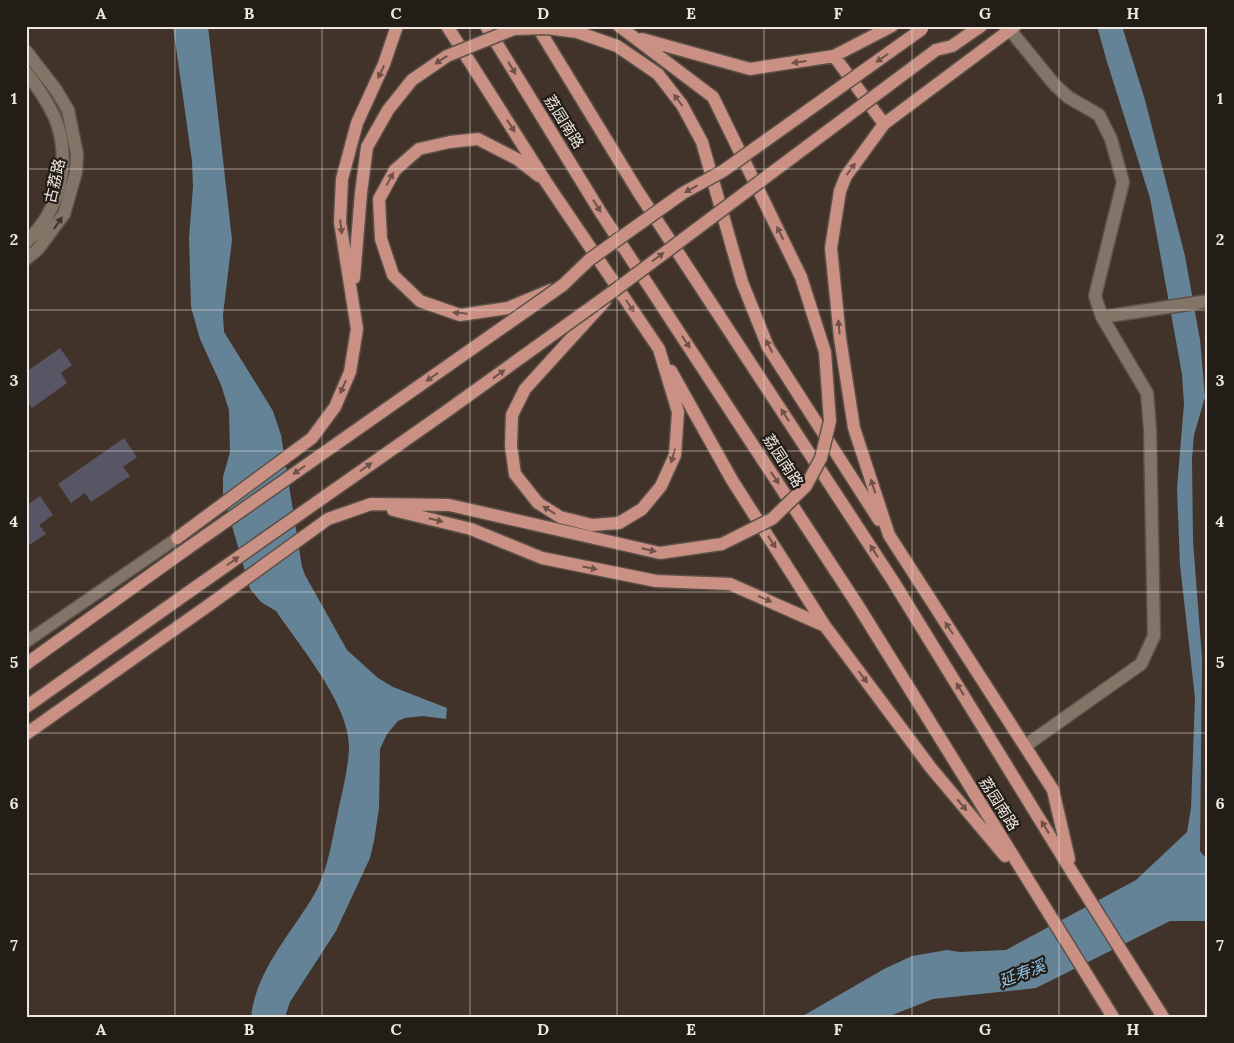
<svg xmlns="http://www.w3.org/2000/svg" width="1234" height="1043" font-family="Lora,'Noto Sans SC',serif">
  <rect width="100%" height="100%" fill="#413329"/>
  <!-- water -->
  <path fill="#658397" d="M173 26H208L232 240 223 315 224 332 273 411 281 435 302 567 305 575 347 650 378 678 393 687 447 708 446 719 422 716 405 718 398 721 387 734 380 749 379 808 374 841 370 858 336 931 290 1002 285 1017H251C256 972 288 937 311 900 327 875 331 845 337 817 341 796 349 767 349 746 349 704 299 645 276 611L261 602 250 589 223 494V477L230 452 229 410 221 385 200 339 191 307 189 238 193 187 192 161Z
    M1097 26H1122L1145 100 1185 256 1200 340 1205 397 1194 435 1192 459 1193 541 1202 658 1200 851 1204 856 1208 857V921H1170L1036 988 933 999 887 1017H801L884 969 912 956 947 950 960 952 1006 950 1136 880 1187 832 1191 808 1195 698 1180 565 1177 488 1184 404 1182 374 1150 198 1107 62Z"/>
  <!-- building -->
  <path fill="#585565" d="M60 348 72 365 61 373 67 383 32 408 26 400V372Z
    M124 438 137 457 123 467 130 476 91 502 85 493 71 503 58 484Z
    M40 496 53 515 39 525 46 534 26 547V506Z"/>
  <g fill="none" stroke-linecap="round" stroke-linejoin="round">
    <!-- minor casing -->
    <g stroke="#5b5048" stroke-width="14">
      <path id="minor" d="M26 642 177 538"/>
    </g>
    <!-- tertiary casing -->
    <g stroke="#5b5048" stroke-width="15">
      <path id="tertiary" d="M1010 30 1054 84 1068 97 1099 115 1111 139 1123 182 1095 296 1102 317 1208 301
        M26 51 56 90 68 110 77 154 76 172 64 214 38 249 26 259
        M26 72C37 86 47 101 55 118 72 161 60 211 26 242
        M1025 746 1141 664 1154 636 1150 429 1147 393 1102 317"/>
    </g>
    <!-- primary casing -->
    <g stroke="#5b5048" stroke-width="15">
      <path id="primary" d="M447 26 546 182 659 349 678 412 675 455 661 486 642 509 619 523 592 525 560 517 538 503 515 474 511 446 512 415 525 389 605 301
        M486 26 601 213 857 604 1113 1017
        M537 26 637 190 893 581 1072 872 1163 1017
        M619 26 713 97 801 277
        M1015 26 884 124 846 176 840 191 831 248 840 338 854 428 889 535 1053 790 1069 859
        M642 39 750 69 834 56 892 26
        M936 50 952 46 981 26
        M834 56 884 124
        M702 142 742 282 768 347 879 520
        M539 176 517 159 478 139 450 142 419 149 395 170 379 199 381 239 393 275 420 301 460 315 508 308 551 290
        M354 278 361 193
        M671 371 732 480 825 626 931 768 1005 856
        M393 510 471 529 542 558 656 581 730 584 825 626
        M177 538 312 438 335 407 350 372 357 329 340 222 342 179 357 123 384 64 397 26
        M26 664 188 548
        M26 707 193 589
        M26 734 209 605 328 519 371 504 449 505 660 553 722 544"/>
    </g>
    <!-- minor -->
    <use href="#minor" stroke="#837468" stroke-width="11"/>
    <!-- tertiary -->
    <use href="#tertiary" stroke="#837468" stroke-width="12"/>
    <!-- primary -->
    <use href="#primary" stroke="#c99083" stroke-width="12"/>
    <!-- primary-bridge casing -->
    <g stroke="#5b5048" stroke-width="15" stroke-linecap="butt">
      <path id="primary-bridge" d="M361 193 367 147 388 110 412 80 447 56 514 29 547 28 577 32 617 46 658 74 682 105 702 142
        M722 544 772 519 806 486 821 458 830 421 825 352 801 277
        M188 548 563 285 589 260 683 193 723 171 922 29
        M193 589 444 413 615 290 936 50"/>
    </g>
    <!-- primary-bridge -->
    <use href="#primary-bridge" stroke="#c99083" stroke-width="12"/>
  </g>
  <!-- one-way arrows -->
  <defs><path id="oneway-solid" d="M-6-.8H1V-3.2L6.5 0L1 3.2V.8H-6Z" transform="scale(1.25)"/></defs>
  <g fill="#6e5148">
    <use href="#oneway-solid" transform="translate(882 58) rotate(145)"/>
    <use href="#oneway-solid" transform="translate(441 60) rotate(147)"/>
    <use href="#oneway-solid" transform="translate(799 62) rotate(172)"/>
    <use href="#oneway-solid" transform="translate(512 68) rotate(58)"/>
    <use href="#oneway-solid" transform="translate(381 72) rotate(115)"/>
    <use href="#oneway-solid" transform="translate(678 100) rotate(-127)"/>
    <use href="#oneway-solid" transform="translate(511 126) rotate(57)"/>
    <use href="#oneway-solid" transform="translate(851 169) rotate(-54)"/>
    <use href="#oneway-solid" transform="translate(390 179) rotate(-62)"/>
    <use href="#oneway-solid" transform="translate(691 189) rotate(151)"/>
    <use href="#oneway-solid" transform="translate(597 206) rotate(58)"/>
    <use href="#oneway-solid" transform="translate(341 227) rotate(83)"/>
    <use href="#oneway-solid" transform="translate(780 233) rotate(-116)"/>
    <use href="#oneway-solid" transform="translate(658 257) rotate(-37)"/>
    <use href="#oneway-solid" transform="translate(630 306) rotate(56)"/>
    <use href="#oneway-solid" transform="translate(460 313) rotate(-174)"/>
    <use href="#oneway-solid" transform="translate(839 327) rotate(-95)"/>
    <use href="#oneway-solid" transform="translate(686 342) rotate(57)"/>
    <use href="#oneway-solid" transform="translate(769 346) rotate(-117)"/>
    <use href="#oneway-solid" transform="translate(499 374) rotate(-36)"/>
    <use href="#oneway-solid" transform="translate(432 377) rotate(145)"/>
    <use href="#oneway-solid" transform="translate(343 387) rotate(114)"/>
    <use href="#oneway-solid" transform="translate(785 415) rotate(-123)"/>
    <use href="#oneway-solid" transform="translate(673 456) rotate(106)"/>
    <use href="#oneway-solid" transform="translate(366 467) rotate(-35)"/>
    <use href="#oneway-solid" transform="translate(299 470) rotate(145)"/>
    <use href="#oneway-solid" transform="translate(775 478) rotate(57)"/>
    <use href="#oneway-solid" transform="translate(873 486) rotate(-108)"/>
    <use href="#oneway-solid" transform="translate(549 510) rotate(-148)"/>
    <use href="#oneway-solid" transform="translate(436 520) rotate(14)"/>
    <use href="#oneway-solid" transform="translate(772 542) rotate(57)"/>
    <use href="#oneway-solid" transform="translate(649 550) rotate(13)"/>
    <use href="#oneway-solid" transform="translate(874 551) rotate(-123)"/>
    <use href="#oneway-solid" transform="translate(233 561) rotate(-35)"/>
    <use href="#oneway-solid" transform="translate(590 568) rotate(11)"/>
    <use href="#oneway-solid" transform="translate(765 599) rotate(24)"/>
    <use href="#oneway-solid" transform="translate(949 628) rotate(-123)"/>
    <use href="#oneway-solid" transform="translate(863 677) rotate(53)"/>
    <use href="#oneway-solid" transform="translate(960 689) rotate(-122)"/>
    <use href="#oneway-solid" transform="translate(962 805) rotate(50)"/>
    <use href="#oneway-solid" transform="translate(1045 827) rotate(-122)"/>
  </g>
  <use fill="#3b332c" href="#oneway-solid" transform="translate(58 223) rotate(-55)"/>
  <!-- grid -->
  <path fill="none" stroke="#f0e7e1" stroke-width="1" stroke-opacity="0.55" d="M175 26V1017M322 26V1017M470 26V1017M617 26V1017M764 26V1017M912 26V1017M1059 26V1017M26 169H1208M26 310H1208M26 451H1208M26 592H1208M26 733H1208M26 874H1208"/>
  <g text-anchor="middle" stroke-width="4.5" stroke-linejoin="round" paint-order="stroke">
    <!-- street labels -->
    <g font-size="15" fill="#f0e7e1" stroke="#231d18">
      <text transform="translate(564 122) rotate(58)" y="5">荔园南路</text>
      <text transform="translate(55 181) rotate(-77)" y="5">古荔路</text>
      <text transform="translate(783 461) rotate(57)" y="5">荔园南路</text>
      <text transform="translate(999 804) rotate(58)" y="5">荔园南路</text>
    </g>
    <!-- water labels -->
    <g font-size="16" font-style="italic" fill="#91c8ec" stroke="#231d18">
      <text transform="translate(1022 973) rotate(-21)" y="6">延寿溪</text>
    </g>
  </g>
  <!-- border -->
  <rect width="1234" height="1043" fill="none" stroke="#231d18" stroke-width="55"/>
  <rect x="28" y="28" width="1178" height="988" fill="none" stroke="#f0e7e1" stroke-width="2"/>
  <g font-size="16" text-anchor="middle" font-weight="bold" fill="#f0e7e1">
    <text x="101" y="19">A</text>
    <text x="249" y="19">B</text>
    <text x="396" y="19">C</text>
    <text x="543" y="19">D</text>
    <text x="691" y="19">E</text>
    <text x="838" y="19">F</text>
    <text x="985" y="19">G</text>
    <text x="1133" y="19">H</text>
    <text x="14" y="104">1</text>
    <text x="1220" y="104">1</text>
    <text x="14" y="245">2</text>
    <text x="1220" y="245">2</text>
    <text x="14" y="386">3</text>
    <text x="1220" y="386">3</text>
    <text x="14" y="527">4</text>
    <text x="1220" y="527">4</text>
    <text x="14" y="668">5</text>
    <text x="1220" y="668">5</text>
    <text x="14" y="809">6</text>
    <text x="1220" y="809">6</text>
    <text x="14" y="951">7</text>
    <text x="1220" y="951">7</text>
    <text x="101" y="1035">A</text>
    <text x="249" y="1035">B</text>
    <text x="396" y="1035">C</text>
    <text x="543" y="1035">D</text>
    <text x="691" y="1035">E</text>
    <text x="838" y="1035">F</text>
    <text x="985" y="1035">G</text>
    <text x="1133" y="1035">H</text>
  </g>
</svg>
